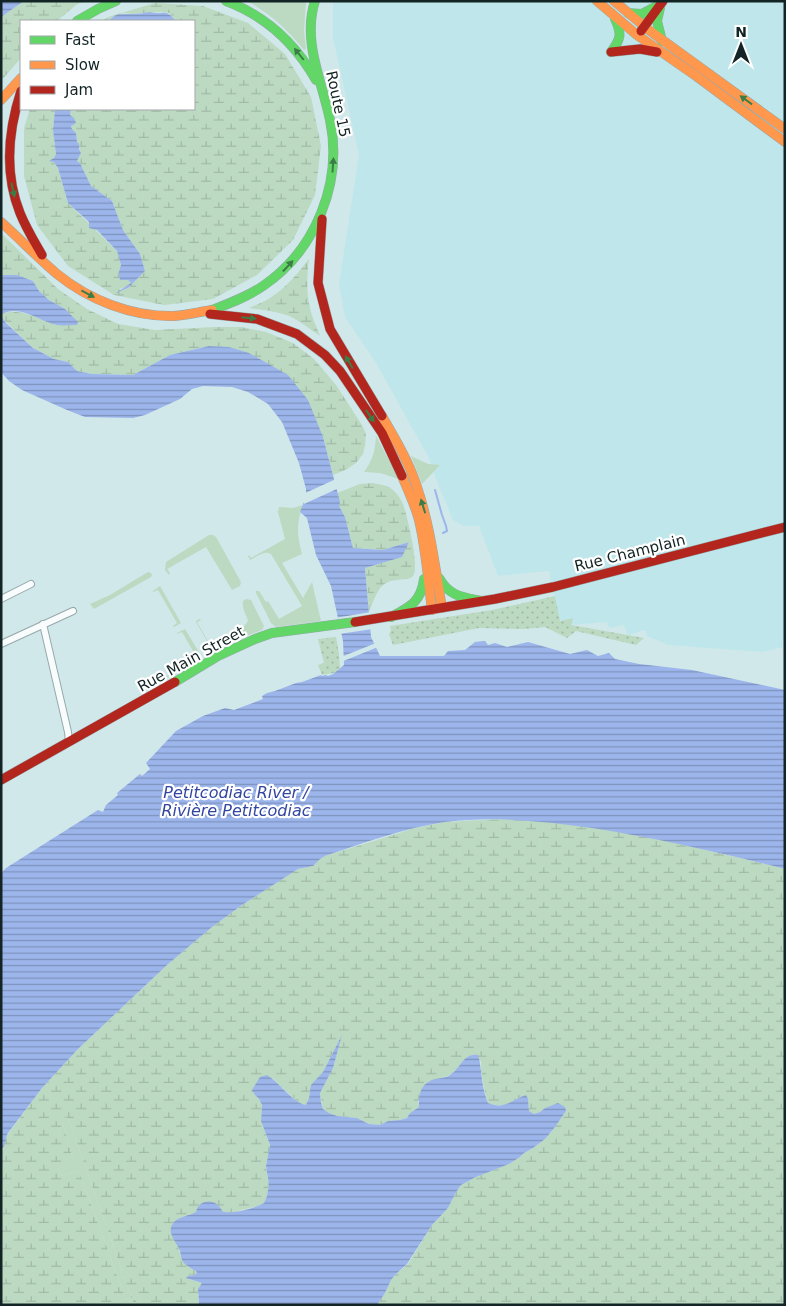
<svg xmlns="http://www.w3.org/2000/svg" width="786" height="1306" font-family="'DejaVu Sans',sans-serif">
  <defs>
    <pattern id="wetland-marsh" width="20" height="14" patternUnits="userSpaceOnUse" patternTransform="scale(1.25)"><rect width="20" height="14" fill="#bcd9c1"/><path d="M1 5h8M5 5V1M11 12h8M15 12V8" fill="none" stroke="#a1baa6"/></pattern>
    <pattern id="park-dots" width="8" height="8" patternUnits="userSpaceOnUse" patternTransform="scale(1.25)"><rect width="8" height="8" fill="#bcd9c1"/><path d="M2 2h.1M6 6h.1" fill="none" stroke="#a1baa6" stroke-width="1.8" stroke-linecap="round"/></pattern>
    <pattern id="water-rules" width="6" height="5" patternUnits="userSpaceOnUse" patternTransform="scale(1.25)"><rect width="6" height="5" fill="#9cb5eb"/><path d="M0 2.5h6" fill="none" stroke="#7e93be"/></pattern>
  </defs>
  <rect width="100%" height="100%" fill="#d0e8ea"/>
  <!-- built -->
  <path fill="#bfe7eb" d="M333 1H785V639L782 640 783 647 762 652 668 645 647 636 645 630 628 635 624 625 609 628 607 622 571 625 572 618 560 621 549 571 498 576 479 526H467L466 527 453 520 436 479 429 458 376 363 345 317 339 284 359 155 333 38Z"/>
  <!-- grass -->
  <path fill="#bcd9c1" d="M247 1H306L304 31 306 49 304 50C287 29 271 14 247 1Z
    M376 436 399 479 380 473 364 472C373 459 375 452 376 436Z
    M411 456 428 464 440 465 422 484Z
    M303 505C296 523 297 535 302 554L282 563 303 598 312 582 321 621 276 627 271 623 256 593V591H259L266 602 268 601 279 619 302 606 271 554C264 550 257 557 250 560L248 556 249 555 251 558 285 539 278 512 279 507 293 508Z
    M209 535H213L216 537 241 582 240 586 232 590 206 547 167 569 170 573 169 575 165 570 166 562Z
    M148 572 151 573 152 575 151 577 94 609 90 604 110 595Z
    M160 586 181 623 174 627 173 626 177 623 158 590 153 592V591Z
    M246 599 251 600 264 626 262 630 236 640 215 650 211 648 196 622 197 620 200 619 201 620 197 622 209 643C222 637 240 634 248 621 246 613 242 610 243 601Z
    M185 629 200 654 198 659 156 684 151 685 197 658 182 632 177 634V633Z
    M64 1117H66L69 1120 134 1305H128L80 1174 76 1171 61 1176 58 1169 73 1159 62 1121V1119Z"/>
  <!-- wetland -->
  <path fill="url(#wetland-marsh)" d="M24 1H84L76 5 57 21H21V58L1 81V17Z
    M155 3 203 6 248 23 285 54 311 97 321 146 315 195 293 240 257 275 213 299 164 305 114 295 68 266 37 225 24 176V128L30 109H55L53 130 56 154 54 158V162L58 168 68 203 117 251 121 265C119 270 118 274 120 280H128L131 283 128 286 120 289V291L128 288 145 271 140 254 123 230 112 201 91 186 80 163 77 161 81 153 77 142 76 133 72 129 70 115 71 109H194V21H176L169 13 161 12 132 14 124 13 111 18 108 21H101L108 17Z
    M1 233 58 289 87 309 118 324 155 330 215 327H241L266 332 293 343 314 359 336 385 362 425 366 434 365 445 363 454 356 463 347 469 333 475 323 437 229 347 209 346 170 355 133 375 92 374 77 371 68 362 54 359 33 348 6 322 1 315C15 305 42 320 57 325L65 309 49 300 39 291 33 281 17 275H1Z
    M309 259C307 276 306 292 310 308 312 318 317 327 320 336 310 329 300 321 289 316 276 311 262 310 249 308 256 305 264 302 270 298 286 288 297 274 309 259Z
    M373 483C381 485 388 485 394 491 398 495 401 499 403 504 407 515 420 568 413 576 409 582 391 576 381 587 376 593 373 603 369 611L365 568 401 557 409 542 383 550 353 548 345 517 339 506 337 493 360 484Z
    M503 819C523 820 544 821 564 823 638 833 712 851 785 869V1305H377L385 1293 391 1280 396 1274 408 1264 432 1225 448 1208 455 1194 461 1185 476 1177 509 1164 520 1157 524 1153 533 1148 545 1139 555 1127 566 1111 545 1108 540 1112 534 1114 529 1111 528 1099 521 1097C510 1104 501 1108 488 1103 484 1092 481 1073 481 1061L464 1060C454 1071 453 1076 437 1079L418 1101 419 1107 410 1113 407 1118 400 1120 388 1121 380 1125 369 1124 357 1118 337 1116 329 1113 323 1109 320 1093 333 1068 341 1038 323 1072 310 1091 309 1098 306 1105 300 1104 272 1078 255 1095 259 1099 262 1105 261 1121 270 1146 266 1166 269 1184 267 1196 264 1203C257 1207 250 1208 241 1210 237 1211 234 1213 230 1213 210 1213 188 1209 172 1224L181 1257 189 1267 197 1272 195 1275 188 1276V1279L202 1283 198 1295 199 1305H134L69 1120 66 1117 62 1118V1121L73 1159 70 1164 58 1169 61 1176 76 1171 80 1174 128 1305H1V1150H3L5 1142V1138L42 1088 78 1049 167 965 212 927 242 905 298 869 313 866 319 859 325 856 415 828 445 822Z"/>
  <!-- park -->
  <path fill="url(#park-dots)" d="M555 596 560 621 573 618 571 625 644 638 636 645 576 631 567 638 545 627 524 629 479 628 393 645 389 634 391 631 390 626 492 610Z
    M336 637 339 654 340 668 334 673 322 675 318 665 324 663 318 639Z"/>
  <!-- water -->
  <path fill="url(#water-rules)" d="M1 1H24L1 17Z
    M150 12C164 16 164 7 176 21H108C116 13 122 14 132 14 138 14 144 13 150 12Z
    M55 109H71L70 115 74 118 76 123 71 126 72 129 76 133 77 142 79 144V149L81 153 77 161 80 163 91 186 112 201 123 230 140 254 145 271 128 288 120 291 118 293H116L131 283 128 280H120C118 274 119 270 121 265L117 251 97 230 89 228V222L68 203 58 168 54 162 49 161 54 158 56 154 53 130Z
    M1 275H17L33 281 39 291 49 300 65 309 78 322 77 325C71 325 64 326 57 325 40 322 18 303 1 315L6 323 33 348 54 359 68 362 77 371 92 374 133 375 170 355 209 346 229 347 249 353 288 375 308 400 323 437 340 502 339 506 345 517 353 548 383 550 409 542 402 557 365 568 371 637 380 656H444L448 651 465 650 475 642 485 641 488 645 495 643 507 647 528 642 570 654 587 650 598 656 609 653 615 659 639 664 692 670 785 690V869C721 853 657 838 592 828 543 821 494 816 445 822 404 828 364 843 325 856L320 859 313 866 298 869 242 905 212 927 167 965 78 1049 42 1088 8 1133C4 1140 7 1145 1 1150V873L6 868 98 810 103 812 106 805 118 795 117 793 140 774 142 776 150 769 146 763 176 731 203 716 225 708 234 710 263 699 262 696 267 693 275 691 296 683 302 682 321 675 322 676 326 675 328 676 333 674 344 665 343 641 331 586 316 555 307 518 300 512 306 497V489L299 463 282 422 268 404 248 392 232 387 203 386 192 389 180 399 145 415 133 418 85 417 67 410 22 390 9 381 1 372Z
    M342 1035 333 1068 320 1093 321 1102 323 1109 329 1113 337 1116 357 1118 369 1124 380 1125 388 1121 400 1120 407 1118 410 1113 419 1107C418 1094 421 1083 435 1079 440 1078 446 1078 450 1075 461 1068 463 1053 478 1055 480 1061 480 1065 481 1071 482 1081 484 1094 488 1103 505 1110 511 1100 526 1095L528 1099 529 1111 534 1114 540 1112 545 1108 558 1103 565 1107 566 1111 555 1127 545 1139 533 1148 524 1153 520 1157 509 1164 476 1177 461 1185 455 1194 448 1208 432 1225 407 1264 396 1274 391 1280 385 1293 377 1305H199L198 1289 202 1283 186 1278 188 1276 195 1275 197 1272C193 1269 188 1267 184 1263 181 1259 181 1256 180 1251 177 1242 165 1232 174 1222 180 1216 189 1216 196 1212 198 1203 206 1199 215 1203 219 1205 221 1209 223 1212 236 1213 253 1209 264 1203L267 1196 269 1184 266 1166 270 1145 261 1121 262 1105 259 1099 255 1095 252 1090 260 1077 267 1075C280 1083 293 1103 306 1105L309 1098 311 1085 323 1072Z"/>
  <!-- pier -->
  <path fill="#d0e8ea" d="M336 479 339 488 304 504 303 494Z
    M371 612 373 629 339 634 335 618Z
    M376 643 378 647 341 662V657Z"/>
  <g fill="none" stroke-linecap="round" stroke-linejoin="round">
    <!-- stream -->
    <path stroke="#9cb5eb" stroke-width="2" d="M435 490 442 515 446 526 447 531 443 533"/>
    <!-- street casing -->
    <g stroke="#97a9ab" stroke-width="8">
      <path id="street" d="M1 599 31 584
        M43 624 68 732 69 742
        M1 644 73 611"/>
    </g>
    <!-- fast casing -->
    <g stroke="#97a9ab" stroke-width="10">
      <path id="fast" d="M226 1C266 16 295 43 316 80
        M660 8 657 21 662 41
        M628 13 642 14 655 7
        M77 21 98 9 116 1
        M611 52C621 39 622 34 615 19
        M212 310C230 303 247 297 263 286 316 250 343 182 330 120 322 81 302 41 315 1
        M439 578C449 596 462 597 481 601
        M391 617C410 607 421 602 424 579
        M175 682 218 656 255 639 272 633 355 622"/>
    </g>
    <!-- slow casing -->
    <g stroke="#97a9ab" stroke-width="10">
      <path id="slow" d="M597 1 637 35 696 76 785 142
        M614 1 650 31 785 129
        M1 100 21 78
        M1 222C20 239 38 258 57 274 89 300 132 317 174 316 187 315 199 312 212 310
        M382 416C394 437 408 460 416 484 430 524 435 567 442 608
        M402 476C408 490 415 505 419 520 426 549 428 580 432 610"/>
    </g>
    <!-- jam casing -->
    <g stroke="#97a9ab" stroke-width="10">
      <path id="jam" d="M641 31 663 1
        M611 52 640 49 657 52
        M21 91C8 131 4 173 20 213 26 228 34 241 42 255
        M322 219 318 283 330 329 382 416
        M210 314 257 319 297 334 325 355 340 371 382 433 402 476
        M355 622 495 599 553 587 785 527
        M1 780 175 682"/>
    </g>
    <!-- street -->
    <use href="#street" stroke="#f8fcfc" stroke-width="6"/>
    <!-- fast -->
    <use href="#fast" stroke="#63d668" stroke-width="9"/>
    <!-- slow -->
    <use href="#slow" stroke="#ff974d" stroke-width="9"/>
    <!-- jam -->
    <use href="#jam" stroke="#b3261e" stroke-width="9"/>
  </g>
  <!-- one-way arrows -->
  <defs><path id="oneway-solid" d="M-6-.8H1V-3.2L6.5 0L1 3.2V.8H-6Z" transform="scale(1.25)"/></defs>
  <g fill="#3b7d46">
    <use href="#oneway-solid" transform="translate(299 54) rotate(-129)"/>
    <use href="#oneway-solid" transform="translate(746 100) rotate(-144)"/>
    <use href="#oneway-solid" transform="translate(333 165) rotate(-86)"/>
    <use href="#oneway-solid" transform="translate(13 190) rotate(77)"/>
    <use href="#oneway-solid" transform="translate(288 266) rotate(-47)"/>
    <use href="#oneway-solid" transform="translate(88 294) rotate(28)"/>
    <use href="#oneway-solid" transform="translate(249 318) rotate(6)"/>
    <use href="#oneway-solid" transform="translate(349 362) rotate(-120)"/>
    <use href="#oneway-solid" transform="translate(370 416) rotate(56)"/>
    <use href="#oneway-solid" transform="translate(423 506) rotate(-107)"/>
  </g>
  <g text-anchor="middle" stroke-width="4.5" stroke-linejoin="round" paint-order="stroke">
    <!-- street labels -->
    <g font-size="15" fill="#132425" stroke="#fff">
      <text transform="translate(338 104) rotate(78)" y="5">Route 15</text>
      <text transform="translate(630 553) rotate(-14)" y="5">Rue Champlain</text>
      <text transform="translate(191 659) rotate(-29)" y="5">Rue Main Street</text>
    </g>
    <!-- water labels -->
    <g font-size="16" font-style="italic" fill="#3347a0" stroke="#fff">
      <text x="236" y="798">Petitcodiac River /<tspan x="236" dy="18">Rivière Petitcodiac</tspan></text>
    </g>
  </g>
  <!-- border -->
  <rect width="786" height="1306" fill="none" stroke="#132425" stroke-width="5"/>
  <!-- legend -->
  <rect x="20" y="20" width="175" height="90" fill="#ffffff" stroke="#a1a7a8"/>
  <rect x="30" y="36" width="25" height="8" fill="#63d668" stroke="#a1a7a8"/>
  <text x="65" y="45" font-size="15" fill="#132425">Fast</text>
  <rect x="30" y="61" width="25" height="8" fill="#ff974d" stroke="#a1a7a8"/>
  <text x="65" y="70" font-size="15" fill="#132425">Slow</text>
  <rect x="30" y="86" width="25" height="8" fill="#b3261e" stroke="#a1a7a8"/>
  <text x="65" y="95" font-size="15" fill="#132425">Jam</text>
  <!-- north arrow -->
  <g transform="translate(741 45)" stroke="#ffffff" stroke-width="4" paint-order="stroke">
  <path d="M0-4L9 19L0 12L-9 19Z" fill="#132425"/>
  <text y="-8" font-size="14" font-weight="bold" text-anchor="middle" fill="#132425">N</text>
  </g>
</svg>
